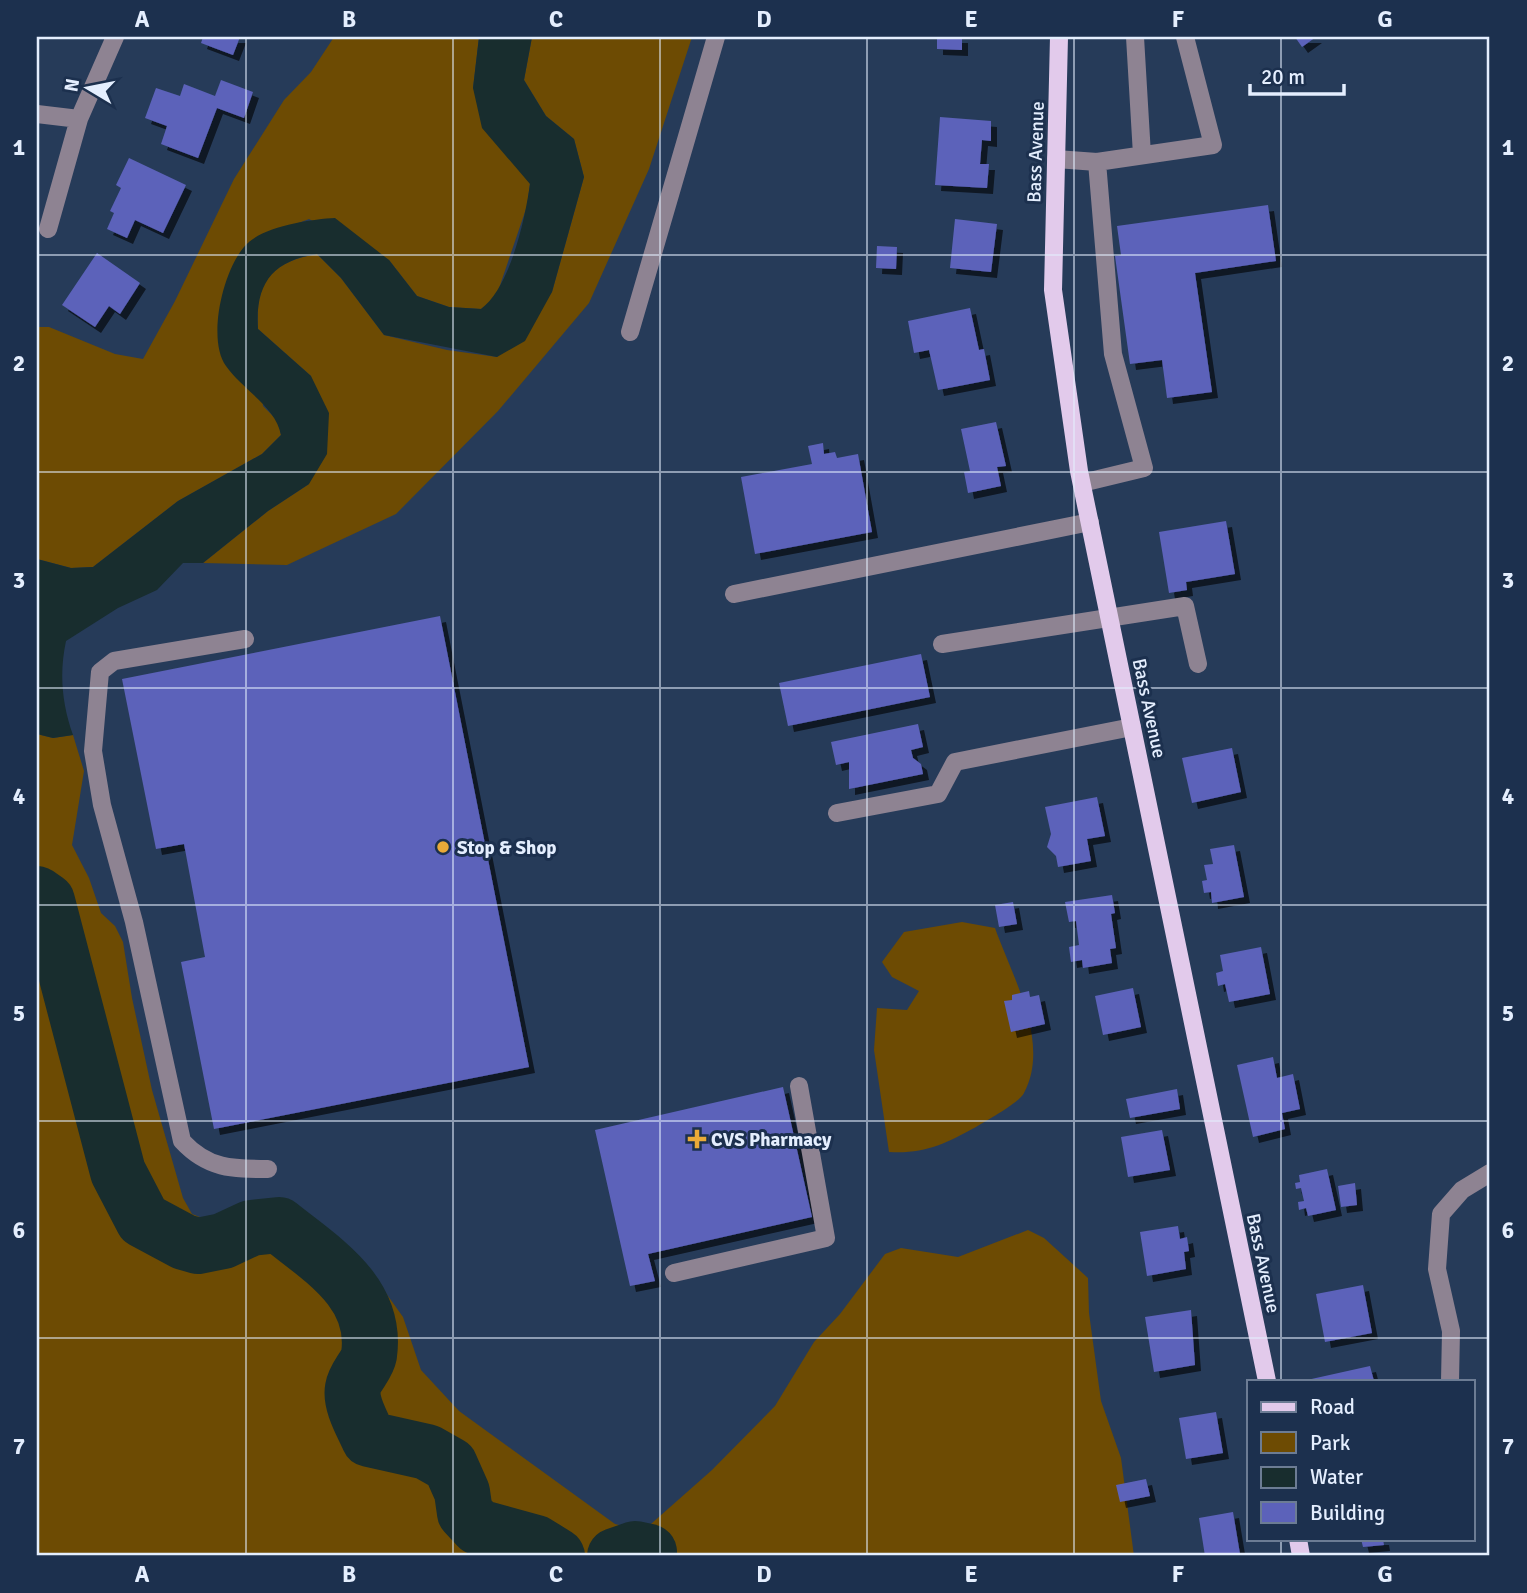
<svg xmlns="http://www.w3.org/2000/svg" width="1527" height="1593" font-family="Signika,sans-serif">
  <defs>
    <filter id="shadow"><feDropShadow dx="6" dy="6" stdDeviation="0" flood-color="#0009"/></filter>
  </defs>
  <rect width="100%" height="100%" fill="#263b59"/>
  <!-- green -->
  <path fill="#6d4b03" d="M334 37H479L473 88 530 183 527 206 496 297 481 309 449 307 417 296 389 260 309 219 249 242 263 406 278 421 281 435 262 454 178 501 93 567 71 568 37 559V327H49L115 354 143 359 175 301 234 179 284 100 311 72Z
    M532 37H692L649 169 589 303 498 411 396 514 287 565 203 563 268 511 309 484 311 376 258 329C255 282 271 262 317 254L341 278 384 335 447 350 497 357 552 292 584 177 574 139 546 116 524 80Z
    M37 734 53 738 73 735 84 771 72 845 89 878 101 913 115 926 123 942 132 998 152 1090 183 1198 192 1214 210 1221 288 1212 327 1235 360 1260 383 1289 403 1317 421 1370 459 1411 615 1524 643 1531 712 1470 775 1406 814 1342 840 1314 885 1254 901 1248 958 1257 1028 1230 1044 1238 1088 1278 1089 1313 1101 1401 1121 1458 1134 1556H37Z
    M962 922 995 928C1012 976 1051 1043 1024 1093 1019 1103 986 1121 976 1127 945 1144 925 1154 889 1152L874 1050 877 1008 907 1010 919 991 892 977 882 962 904 932Z"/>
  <!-- water -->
  <path fill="#182d2e" d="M479 37H532L524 80 546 116 574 139 584 177 552 292 525 341 497 357 384 335 341 278 317 254C272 261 255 284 258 329L311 376 329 413 327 454 309 484 268 511 203 563H183L157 590 118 608 66 641C59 674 62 704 73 735L53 738 37 734V559L71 568 93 567 178 501 262 454 281 435C276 407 242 389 226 366 206 339 224 263 249 242 267 226 312 219 335 218L389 260 417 296 449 307 481 309C510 287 525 220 530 184L482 128 473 88Z"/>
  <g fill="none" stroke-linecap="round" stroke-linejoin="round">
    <!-- stream -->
    <path stroke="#182d2e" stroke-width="10" d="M649 1552 650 1556"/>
    <!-- river -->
    <path stroke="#182d2e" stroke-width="56" d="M37 894 47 901 118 1172 143 1220 184 1242 198 1246 223 1241 251 1228 279 1225C321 1259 378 1292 369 1355 367 1366 355 1376 353 1388 350 1404 363 1425 369 1439L427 1452 450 1465 462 1492 465 1513 478 1527 536 1543 557 1556
      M615 1556 635 1549 649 1552"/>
  </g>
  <!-- building -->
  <path fill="#5c62ba" filter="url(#shadow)" d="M203 37H240L233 55 201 43Z
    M937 37H962V50L937 49Z
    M1295 37H1316L1302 47Z
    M221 80 253 92 244 118 217 108 198 158 161 144 167 126 145 118 156 88 180 96 184 84 215 96Z
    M940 117 991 121V141L982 140 980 164H989L987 188 935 185Z
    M129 158 186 185 163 233 135 220 127 238 107 229 114 213 110 211 121 188 116 185Z
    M1268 205 1276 261 1195 273 1212 392 1167 398 1162 360 1130 364 1115 256 1121 255 1117 226Z
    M955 219 997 224 991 272 950 268Z
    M877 246 897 247 896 269 876 268Z
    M97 253 140 283 120 314 109 306 95 327 62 305Z
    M970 308 979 350 984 349 990 380 938 390 929 350 914 353 908 321Z
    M996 422 1006 466 997 467 1001 486 968 493 964 472 970 471 961 429Z
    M823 443 824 454 835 452 837 458 858 454 872 532 755 554 741 477 812 464 808 446Z
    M1226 521 1235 574 1186 582 1187 590 1169 593 1159 532Z
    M440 616 529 1067 214 1129 181 962 205 957 184 844 156 849 122 679Z
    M921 654 930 697 788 726 779 683Z
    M918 724 923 747 911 750 913 758 921 764 923 774 849 789V762L836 765 831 742Z
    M1232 748 1241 792 1192 803 1182 758Z
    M1097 797 1105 836 1087 839 1091 861 1058 867 1056 856 1047 847 1051 834 1045 807Z
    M1234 845 1244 897 1212 903 1211 892 1204 893 1202 881 1207 880 1204 865 1213 864 1210 849Z
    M1112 895 1115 913 1111 914 1116 948 1110 949 1112 963 1083 968 1082 960 1071 962 1069 947 1079 945 1076 921 1069 922 1065 902Z
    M1013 902 1017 924 999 927 995 905Z
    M1261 947 1270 994 1229 1002 1225 984 1218 986 1216 973 1223 971 1220 955Z
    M1133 988 1141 1027 1103 1035 1095 996Z
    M1029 991 1030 997 1039 995 1045 1024 1011 1032 1004 1001 1012 1000V995Z
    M1273 1057 1277 1078 1293 1074 1300 1109 1282 1113 1285 1129 1253 1137 1237 1065Z
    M783 1087 812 1217 648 1254 655 1281 630 1286 595 1130Z
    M1177 1089 1180 1109 1130 1118 1126 1099Z
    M1162 1130 1170 1170 1128 1177 1121 1137Z
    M1327 1169 1336 1210 1308 1216 1306 1208 1299 1210 1298 1202 1304 1201 1301 1188 1296 1189 1295 1183 1300 1182 1299 1175Z
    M1355 1183 1357 1205 1341 1207 1338 1186Z
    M1178 1226 1180 1239 1187 1237 1189 1251 1184 1252 1186 1269 1147 1276 1140 1232Z
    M1363 1285 1372 1333 1325 1342 1316 1294Z
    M1191 1310 1195 1365 1154 1372 1145 1317Z
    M1370 1366 1374 1381H1307V1380Z
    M1216 1412 1223 1453 1186 1459 1179 1418Z
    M1146 1479 1150 1496 1120 1502 1116 1485Z
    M1233 1512 1240 1554 1205 1556 1199 1518Z
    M1361 1539H1383L1384 1545 1363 1547Z"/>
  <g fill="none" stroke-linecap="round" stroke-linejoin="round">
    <!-- minor -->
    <path stroke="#8e8392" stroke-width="18" d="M1135 37 1142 155
      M37 114 79 119
      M1056 159 1097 162 1213 145 1185 37
      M48 229 79 119 115 37
      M630 332 716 37
      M1082 483 1144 468 1113 354 1097 162
      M734 594 1090 522
      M245 639 114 661 100 672 93 751 102 805 134 922 182 1141C208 1169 232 1169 268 1169
      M942 644 1185 606 1198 664
      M837 813 938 794 955 762 1132 727
      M674 1273 826 1238 799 1086
      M1450 1381 1451 1331 1437 1269 1441 1214 1462 1190 1490 1173"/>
    <!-- major -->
    <path stroke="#e2caeb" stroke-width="18" d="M1059 37 1053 290 1079 471 1267 1381
      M1298 1539 1301 1556"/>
  </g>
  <!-- grid -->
  <path fill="none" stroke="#e4eefe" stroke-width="2" stroke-opacity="0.55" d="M246 37V1556M453 37V1556M660 37V1556M867 37V1556M1074 37V1556M1281 37V1381M37 255H1490M37 472H1490M37 688H1490M37 905H1490M37 1121H1490M37 1338H1490M1281 1539V1556"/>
  <!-- markers -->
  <g fill="#eaaa38" stroke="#1c304e" stroke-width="2.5">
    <circle cx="443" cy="847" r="7"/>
    <path d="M693.5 1128.5h7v7h7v7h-7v7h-7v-7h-7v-7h7z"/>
  </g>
  <g text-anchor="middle" stroke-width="6" stroke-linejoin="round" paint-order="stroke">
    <!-- street labels -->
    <g font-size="19" fill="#e4eefe" stroke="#1c304e">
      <text transform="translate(1035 152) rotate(-88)" y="7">Bass Avenue</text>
      <text transform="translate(1150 708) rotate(78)" y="7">Bass Avenue</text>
      <text transform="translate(1264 1263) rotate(78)" y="7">Bass Avenue</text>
    </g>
    <!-- poi labels -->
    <g font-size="19" font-weight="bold" fill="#e4eefe" stroke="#1c304e" text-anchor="start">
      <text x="457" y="854">Stop &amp; Shop</text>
      <text x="711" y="1146">CVS Pharmacy</text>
    </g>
  </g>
  <!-- border -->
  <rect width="1527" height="1593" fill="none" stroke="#1c304e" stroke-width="77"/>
  <!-- legend -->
  <rect x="1247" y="1380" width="228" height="161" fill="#1c304e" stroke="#6c7c94" stroke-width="2"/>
  <rect x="1261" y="1402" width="35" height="10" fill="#e2caeb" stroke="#6c7c94" stroke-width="2"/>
  <text x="1310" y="1414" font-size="21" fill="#e4eefe">Road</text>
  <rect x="1261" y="1432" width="35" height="21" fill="#6d4b03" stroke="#6c7c94" stroke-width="2"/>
  <text x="1310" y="1450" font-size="21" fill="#e4eefe">Park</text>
  <rect x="1261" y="1467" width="35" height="21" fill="#182d2e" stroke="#6c7c94" stroke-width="2"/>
  <text x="1310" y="1484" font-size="21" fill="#e4eefe">Water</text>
  <rect x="1261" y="1502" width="35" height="21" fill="#5c62ba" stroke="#6c7c94" stroke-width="2"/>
  <text x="1310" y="1520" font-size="21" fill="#e4eefe">Building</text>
  <!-- north arrow -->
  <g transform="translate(88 88) rotate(280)" stroke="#1c304e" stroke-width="5" paint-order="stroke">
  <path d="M0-5L12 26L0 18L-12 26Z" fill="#e4eefe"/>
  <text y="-10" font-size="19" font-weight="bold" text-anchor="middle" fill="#e4eefe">N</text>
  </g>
  <!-- scale -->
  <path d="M1250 84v10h94v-10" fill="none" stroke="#e4eefe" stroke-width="3.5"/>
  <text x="1261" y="84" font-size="21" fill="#e4eefe" stroke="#1c304e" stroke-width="5" paint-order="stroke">20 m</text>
  <rect x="38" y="38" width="1450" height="1516" fill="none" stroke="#e4eefe" stroke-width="2.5"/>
  <g font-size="23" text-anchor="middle" font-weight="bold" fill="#e4eefe">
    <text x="142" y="27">A</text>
    <text x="349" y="27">B</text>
    <text x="556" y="27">C</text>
    <text x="764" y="27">D</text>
    <text x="971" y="27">E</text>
    <text x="1178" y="27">F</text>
    <text x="1385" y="27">G</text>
    <text x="19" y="155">1</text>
    <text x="1508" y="155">1</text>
    <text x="19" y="371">2</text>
    <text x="1508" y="371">2</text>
    <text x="19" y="588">3</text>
    <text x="1508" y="588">3</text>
    <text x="19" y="804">4</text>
    <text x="1508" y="804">4</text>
    <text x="19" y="1021">5</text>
    <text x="1508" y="1021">5</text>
    <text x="19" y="1238">6</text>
    <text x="1508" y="1238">6</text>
    <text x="19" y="1454">7</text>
    <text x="1508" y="1454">7</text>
    <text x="142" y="1582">A</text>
    <text x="349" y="1582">B</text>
    <text x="556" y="1582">C</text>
    <text x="764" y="1582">D</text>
    <text x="971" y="1582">E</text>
    <text x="1178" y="1582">F</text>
    <text x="1385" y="1582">G</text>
  </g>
</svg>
